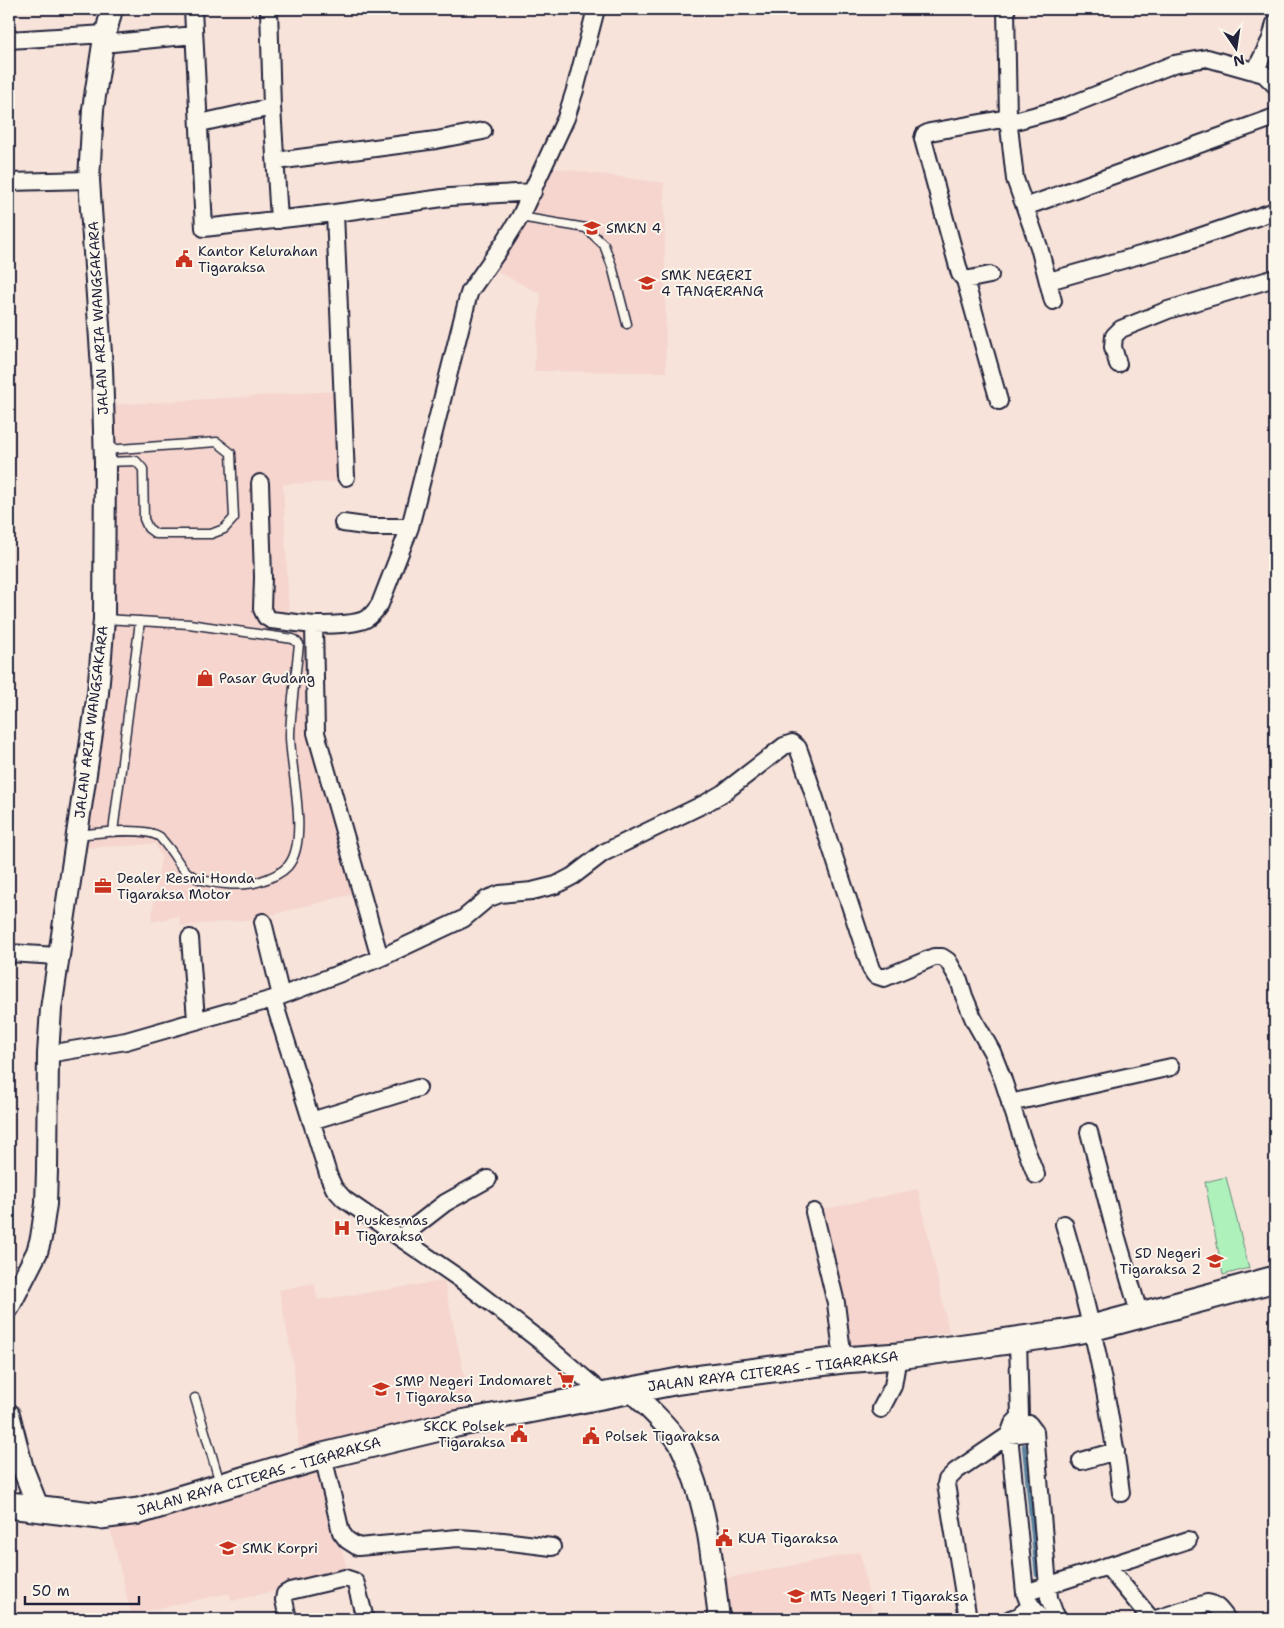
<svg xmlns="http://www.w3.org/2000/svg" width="1284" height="1628" font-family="'Shantell Sans',sans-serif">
  <rect width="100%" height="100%" fill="#f7e3da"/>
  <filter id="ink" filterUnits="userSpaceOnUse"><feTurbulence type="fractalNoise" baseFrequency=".02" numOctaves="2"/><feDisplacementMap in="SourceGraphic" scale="10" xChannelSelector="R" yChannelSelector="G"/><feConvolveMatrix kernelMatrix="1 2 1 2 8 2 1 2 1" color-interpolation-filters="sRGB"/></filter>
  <g filter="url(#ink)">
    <!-- built -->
    <path fill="#f5d5ce" d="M546 167 664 183 666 372 534 371 541 294 498 272Z
      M336 391V482L283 484 289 617 305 616 308 735 353 894 255 919 181 926 179 916 151 922 161 857 155 844 85 848 110 622 112 405Z
      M918 1189 949 1332 853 1352 821 1210Z
      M444 1281 472 1411 299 1453 294 1367 279 1290 314 1283 318 1300Z
      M320 1465 348 1573 232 1601 229 1593 131 1614 109 1523Z
      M860 1552 872 1611 844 1617V1619H727L719 1580Z"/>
    <!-- green -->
    <path fill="#aef1bb" stroke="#688a7b" d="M1226 1177 1249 1268 1223 1275 1205 1182Z"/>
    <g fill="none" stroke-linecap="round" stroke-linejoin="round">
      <!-- stream -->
      <path stroke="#5b849f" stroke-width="4.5" d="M1024 1446 1037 1575"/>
      <!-- service casing -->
      <g stroke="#22223b" stroke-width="11">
        <path id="service" d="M520 217 586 228 604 245 612 266 627 324
          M105 450 217 442 231 453 234 518 224 529 211 534H156L148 528 144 519 143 469 136 461 105 462
          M113 832 140 621
          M77 835C96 833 145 826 160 837 162 840 165 843 167 846 177 857 180 870 194 877 210 884 241 887 258 882 268 879 280 875 288 866 310 840 290 769 290 735 291 705 296 674 299 644L293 639 189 624 105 619
          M195 1398 220 1483"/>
      </g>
      <!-- minor casing -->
      <g stroke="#22223b" stroke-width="20">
        <path id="minor" d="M193 9 204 228 335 213 450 197 533 192
          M269 9 272 107 279 220
          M1006 9 1008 118 1015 121 1063 108 1174 64 1207 58 1264 74 1275 85
          M9 40 105 34
          M103 44 194 35
          M1255 71 1271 39 1275 23
          M200 123 272 107
          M276 161 436 140 483 131
          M9 182 89 180
          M1025 207 1275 117
          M335 213 346 477
          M990 275 965 280 960 274 923 139 924 135 930 132 1008 118 1015 179 1039 247 1053 301
          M965 280 999 401
          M1049 281 1175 245 1275 211
          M1118 364 1113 347 1114 336 1121 329 1168 310 1275 278
          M260 483 263 577 262 609 266 617 271 620 314 625
          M343 523 372 527H410
          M263 922 281 996
          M190 938 196 1020
          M9 953 57 956
          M380 958 463 919 487 899 500 894 532 891 556 885 573 876 603 853 706 803 723 793 784 746 792 743 798 748 802 759 871 969 875 975 884 978 934 957H942L948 961 959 980 964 996 974 1020 992 1052 1003 1080 1024 1144 1036 1175
          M273 999 329 1177 334 1188 344 1199 460 1279 548 1347 604 1395
          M48 1054 126 1041 273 999 380 958 316 733 314 625C327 625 355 625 366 619 373 615 376 610 380 604L410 527 468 297 470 291 503 244 520 217 566 118 575 90 596 9
          M1010 1103 1171 1067
          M311 1121 418 1088
          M1089 1132 1115 1231 1140 1316
          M814 1212 836 1303 843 1360
          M1064 1224C1090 1312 1110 1401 1121 1493
          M401 1237 445 1203 488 1179
          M1018 1340 1020 1417 1013 1424 1009 1435 1025 1593 1028 1601 1041 1619
          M881 1409 893 1386 898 1356
          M1029 1424 1035 1432 1049 1598 1054 1612 1058 1619
          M323 1456 341 1532 347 1540 358 1547 458 1538 503 1541 552 1547
          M1081 1461 1116 1451
          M1107 1566 1151 1619
          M1025 1593 1188 1540
          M288 1619 284 1600 285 1594 290 1591 345 1578 354 1581 356 1584 365 1619
          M968 1619 946 1484 947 1480 956 1471 1009 1435 1035 1432
          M1010 1619 1019 1616 1031 1606
          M1156 1619 1207 1603C1217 1604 1221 1611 1227 1619"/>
      </g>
      <!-- tertiary casing -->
      <g stroke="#22223b" stroke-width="24">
        <path id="tertiary" d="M9 1307 37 1252 41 1238 46 1204 47 1170 48 1054 51 1009 98 693 104 619 105 462 102 368 89 180 93 109 103 44 112 9
          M630 1390C646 1406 664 1421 677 1440 683 1448 686 1459 690 1468 709 1516 713 1568 719 1619
          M9 1414 23 1469 38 1507"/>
      </g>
      <!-- primary casing -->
      <g stroke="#22223b" stroke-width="29">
        <path id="primary" d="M9 1505 100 1516 139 1511 323 1456 456 1424 679 1381 843 1360 898 1356 1059 1334 1092 1328 1275 1279"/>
      </g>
      <!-- service -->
      <use href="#service" stroke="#fbf7ec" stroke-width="8"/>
      <!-- minor -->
      <use href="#minor" stroke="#fbf7ec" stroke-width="16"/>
      <!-- tertiary -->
      <use href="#tertiary" stroke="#fbf7ec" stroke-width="20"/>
      <!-- primary -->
      <use href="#primary" stroke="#fbf7ec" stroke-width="25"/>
    </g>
  </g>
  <!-- icons -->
  <defs>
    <g id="school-bare" transform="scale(1.35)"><path d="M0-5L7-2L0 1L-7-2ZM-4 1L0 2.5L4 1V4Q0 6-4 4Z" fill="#c8321e" stroke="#fbf7ec" stroke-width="2.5" paint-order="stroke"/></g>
    <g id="civic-bare" transform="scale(1.35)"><path d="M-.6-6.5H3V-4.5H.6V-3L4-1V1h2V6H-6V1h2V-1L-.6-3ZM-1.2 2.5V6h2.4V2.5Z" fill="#c8321e" stroke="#fbf7ec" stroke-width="2.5" paint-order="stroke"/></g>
    <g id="shop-bare" transform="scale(1.35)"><path d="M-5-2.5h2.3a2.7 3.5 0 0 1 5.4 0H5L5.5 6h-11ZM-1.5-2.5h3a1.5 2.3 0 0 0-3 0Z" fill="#c8321e" stroke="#fbf7ec" stroke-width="2.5" paint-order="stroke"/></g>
    <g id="office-bare" transform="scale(1.35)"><path d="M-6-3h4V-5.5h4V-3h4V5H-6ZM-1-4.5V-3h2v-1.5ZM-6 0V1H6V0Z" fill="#c8321e" stroke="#fbf7ec" stroke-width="2.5" paint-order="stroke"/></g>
    <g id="hospital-bare" transform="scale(1.35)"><path d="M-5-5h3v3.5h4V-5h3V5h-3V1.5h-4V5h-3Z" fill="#c8321e" stroke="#fbf7ec" stroke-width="2.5" paint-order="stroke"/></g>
    <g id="supermarket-bare" transform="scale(1.35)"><path d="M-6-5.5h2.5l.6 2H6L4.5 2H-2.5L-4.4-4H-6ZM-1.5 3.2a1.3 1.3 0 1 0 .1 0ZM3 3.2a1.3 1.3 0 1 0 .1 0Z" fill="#c8321e" stroke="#fbf7ec" stroke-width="2.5" paint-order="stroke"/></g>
  </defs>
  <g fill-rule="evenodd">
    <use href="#school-bare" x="592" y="228"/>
    <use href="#civic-bare" x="184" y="259"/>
    <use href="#school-bare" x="647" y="283"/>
    <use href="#shop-bare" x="205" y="678"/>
    <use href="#office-bare" x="103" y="886"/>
    <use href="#hospital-bare" x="342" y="1228"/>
    <use href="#school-bare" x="1215" y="1261"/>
    <use href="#supermarket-bare" x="566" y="1380"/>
    <use href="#school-bare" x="381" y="1389"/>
    <use href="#civic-bare" x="519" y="1434"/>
    <use href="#civic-bare" x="591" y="1436"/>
    <use href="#civic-bare" x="724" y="1538"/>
    <use href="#school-bare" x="228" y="1548"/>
    <use href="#school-bare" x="796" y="1596"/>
  </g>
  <g text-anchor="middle" stroke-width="4" stroke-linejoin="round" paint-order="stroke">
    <!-- poi labels -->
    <g font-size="14" fill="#22223b" stroke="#fbf7ec" text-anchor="start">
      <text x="606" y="233">SMKN 4</text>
      <text x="198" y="256">Kantor Kelurahan<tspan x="198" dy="16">Tigaraksa</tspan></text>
      <text x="661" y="280">SMK NEGERI<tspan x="661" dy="16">4 TANGERANG</tspan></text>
      <text x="219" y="683">Pasar Gudang</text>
      <text x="117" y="883">Dealer Resmi Honda<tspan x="117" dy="16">Tigaraksa Motor</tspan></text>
      <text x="356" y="1225">Puskesmas<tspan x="356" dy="16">Tigaraksa</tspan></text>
      <text x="1201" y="1258" text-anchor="end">SD Negeri<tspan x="1201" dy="16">Tigaraksa 2</tspan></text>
      <text x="552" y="1385" text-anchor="end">Indomaret</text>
      <text x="395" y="1386">SMP Negeri<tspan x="395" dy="16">1 Tigaraksa</tspan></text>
      <text x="505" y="1431" text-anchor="end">SKCK Polsek<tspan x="505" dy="16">Tigaraksa</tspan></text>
      <text x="605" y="1441">Polsek Tigaraksa</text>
      <text x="738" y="1543">KUA Tigaraksa</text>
      <text x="242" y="1553">SMK Korpri</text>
      <text x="810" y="1601">MTs Negeri 1 Tigaraksa</text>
    </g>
    <!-- street labels -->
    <g font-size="14" fill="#22223b" stroke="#fbf7ec">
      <text transform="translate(98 318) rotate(-93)" y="5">JALAN ARIA WANGSAKARA</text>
      <text transform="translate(91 722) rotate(-83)" y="5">JALAN ARIA WANGSAKARA</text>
      <text transform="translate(773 1371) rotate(-7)" y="5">JALAN RAYA CITERAS - TIGARAKSA</text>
      <text transform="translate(259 1476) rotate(-16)" y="5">JALAN RAYA CITERAS - TIGARAKSA</text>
    </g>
  </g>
  <!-- margin -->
  <rect width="1284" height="1628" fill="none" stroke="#fbf7ec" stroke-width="30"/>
  <rect x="15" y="15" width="1254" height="1598" fill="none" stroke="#22223b" stroke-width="2" filter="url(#ink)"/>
  <!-- north arrow -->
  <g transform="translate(1236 48) rotate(167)" stroke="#fbf7ec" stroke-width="4" paint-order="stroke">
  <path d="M0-4L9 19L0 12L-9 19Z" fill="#22223b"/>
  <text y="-8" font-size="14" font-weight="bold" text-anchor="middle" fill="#22223b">N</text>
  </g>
  <!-- scale -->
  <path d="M25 1596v8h114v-8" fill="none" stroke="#22223b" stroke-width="2.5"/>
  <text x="32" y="1596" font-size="15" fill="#22223b" stroke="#fbf7ec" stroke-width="4" paint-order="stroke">50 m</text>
</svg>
